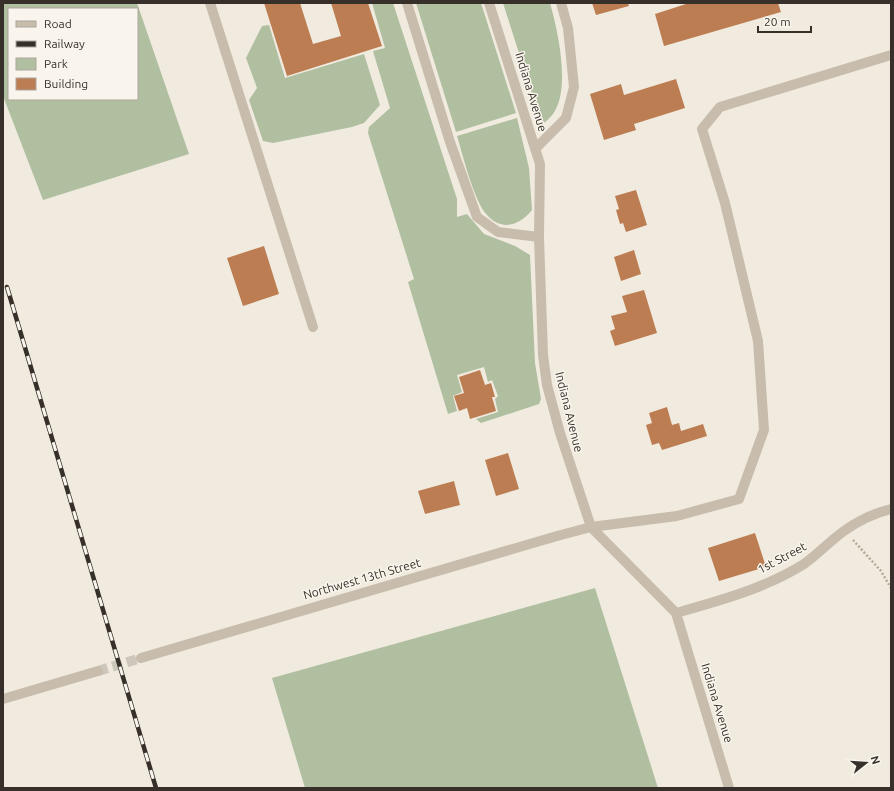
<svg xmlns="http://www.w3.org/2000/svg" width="894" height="791" font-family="Ubuntu,sans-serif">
  <rect width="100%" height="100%" fill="#f1ebdf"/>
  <!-- green -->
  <path fill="#b0bfa0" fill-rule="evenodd" d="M3 3H137L189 154 43 200 3 96ZM9 9H137V99H9Z
    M372 3H393L457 199V217L467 214 484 234 515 246 530 255 535 363 541 399 539 404 481 423 476 419 498 412 495 399 498 396 492 380 488 382 484 367 457 375 462 392 453 396 457 411 448 414 408 282 414 279 368 133 369 127 390 108 373 51 385 48Z
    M416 3H481L516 113 456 132Z
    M503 3H550C558 31 571 89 553 114 550 118 545 122 542 125Z
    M269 25 285 78 364 54 380 105 364 123 352 127 273 143 263 141 249 100 257 88 246 58 262 26Z
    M517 118 529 168 532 210C520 225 502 232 487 215 474 201 463 156 457 136Z
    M595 588 658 788H305L272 678Z"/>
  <!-- building -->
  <path fill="#bc7d52" d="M264 3H300L313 44 341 36 331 3H368L382 46 287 76Z
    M592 3H628L629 6 596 15Z
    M689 3H778L781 12 664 46 655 14Z
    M676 79 685 108 634 124 636 130 604 140 590 94 621 84 624 95Z
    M636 190 647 225 626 232 623 223 620 224 616 210 619 209 615 196Z
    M264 246 279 294 243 306 227 258Z
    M634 250 641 274 621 281 614 257Z
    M644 290 657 333 615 346 610 331 615 329 611 316 627 312 622 296Z
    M480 370 485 385 491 383 495 397H492L496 411 470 419 467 408 459 411 454 396 464 393 459 377Z
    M667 407 672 425 679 423 681 431 703 424 707 436 662 450 659 443 652 445 646 425 652 423 649 413Z
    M508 453 519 489 496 496 485 460Z
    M454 481 460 505 425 514 418 491Z
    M755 533 766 567 719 581 708 548Z"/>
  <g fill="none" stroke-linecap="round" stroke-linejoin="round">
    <!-- minor-tunnel -->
    <path stroke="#ccc6bb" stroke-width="10" stroke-dasharray="10 5" stroke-linecap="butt" d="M98 671 141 658"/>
    <!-- path -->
    <path stroke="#b4a896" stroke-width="2.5" stroke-dasharray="2 2" stroke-linecap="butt" d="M853 540 881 571 891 588"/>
    <!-- minor -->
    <path stroke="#c8bdac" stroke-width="10" d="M210 3 313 327
      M407 3 450 142 477 217 498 232 539 237
      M489 3 540 164 539 237 543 355 547 385 560 433 591 527 676 613 729 788
      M535 149 566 118 574 87 568 28 561 3
      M676 613C719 601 766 588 804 564 818 554 830 541 844 531 858 521 875 513 891 509
      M141 658 557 536 591 527 677 516 739 499 764 430 758 341 725 203 702 129 720 107 891 55
      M3 699 98 671"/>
    <!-- rail casing -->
    <g stroke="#37302a" stroke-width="4.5">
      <path id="rail" d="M7 287 156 788"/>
    </g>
    <!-- rail -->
    <use href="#rail" stroke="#f9f5ec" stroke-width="3" stroke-dasharray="9" stroke-linecap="butt"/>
  </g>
  <g text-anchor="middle" stroke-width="3" stroke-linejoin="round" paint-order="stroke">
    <!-- street labels -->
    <g font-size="12" fill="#37302a" stroke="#f9f5ec">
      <text transform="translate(531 92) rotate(73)" y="4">Indiana Avenue</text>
      <text transform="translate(569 412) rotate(76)" y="4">Indiana Avenue</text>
      <text transform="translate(782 558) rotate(-28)" y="4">1st Street</text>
      <text transform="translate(362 579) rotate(-16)" y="4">Northwest 13th Street</text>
      <text transform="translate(717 703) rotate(73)" y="4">Indiana Avenue</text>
    </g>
  </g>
  <!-- border -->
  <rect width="894" height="791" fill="none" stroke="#37302a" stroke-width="8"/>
  <!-- legend -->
  <rect x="8" y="8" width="130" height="92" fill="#f9f5ec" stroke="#aba69e"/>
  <rect x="16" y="21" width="20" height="6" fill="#c8bdac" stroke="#aba69e"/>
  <text x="44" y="28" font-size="12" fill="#37302a">Road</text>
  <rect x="16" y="41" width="20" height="6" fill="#37302a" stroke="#aba69e"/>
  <text x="44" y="48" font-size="12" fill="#37302a">Railway</text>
  <rect x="16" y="58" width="20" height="12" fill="#b0bfa0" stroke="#aba69e"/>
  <text x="44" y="68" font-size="12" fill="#37302a">Park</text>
  <rect x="16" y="78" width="20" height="12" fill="#bc7d52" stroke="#aba69e"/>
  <text x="44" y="88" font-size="12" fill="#37302a">Building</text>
  <!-- north arrow -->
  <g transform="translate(866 763) rotate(73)" stroke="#f9f5ec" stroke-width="3" paint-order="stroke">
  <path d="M0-3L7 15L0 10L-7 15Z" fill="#37302a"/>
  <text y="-6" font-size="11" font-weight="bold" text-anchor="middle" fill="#37302a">N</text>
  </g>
  <!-- scale -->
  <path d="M758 26v6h53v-6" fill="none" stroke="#37302a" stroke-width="2"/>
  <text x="764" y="26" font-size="12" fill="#37302a" stroke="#f9f5ec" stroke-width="3" paint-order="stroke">20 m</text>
</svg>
